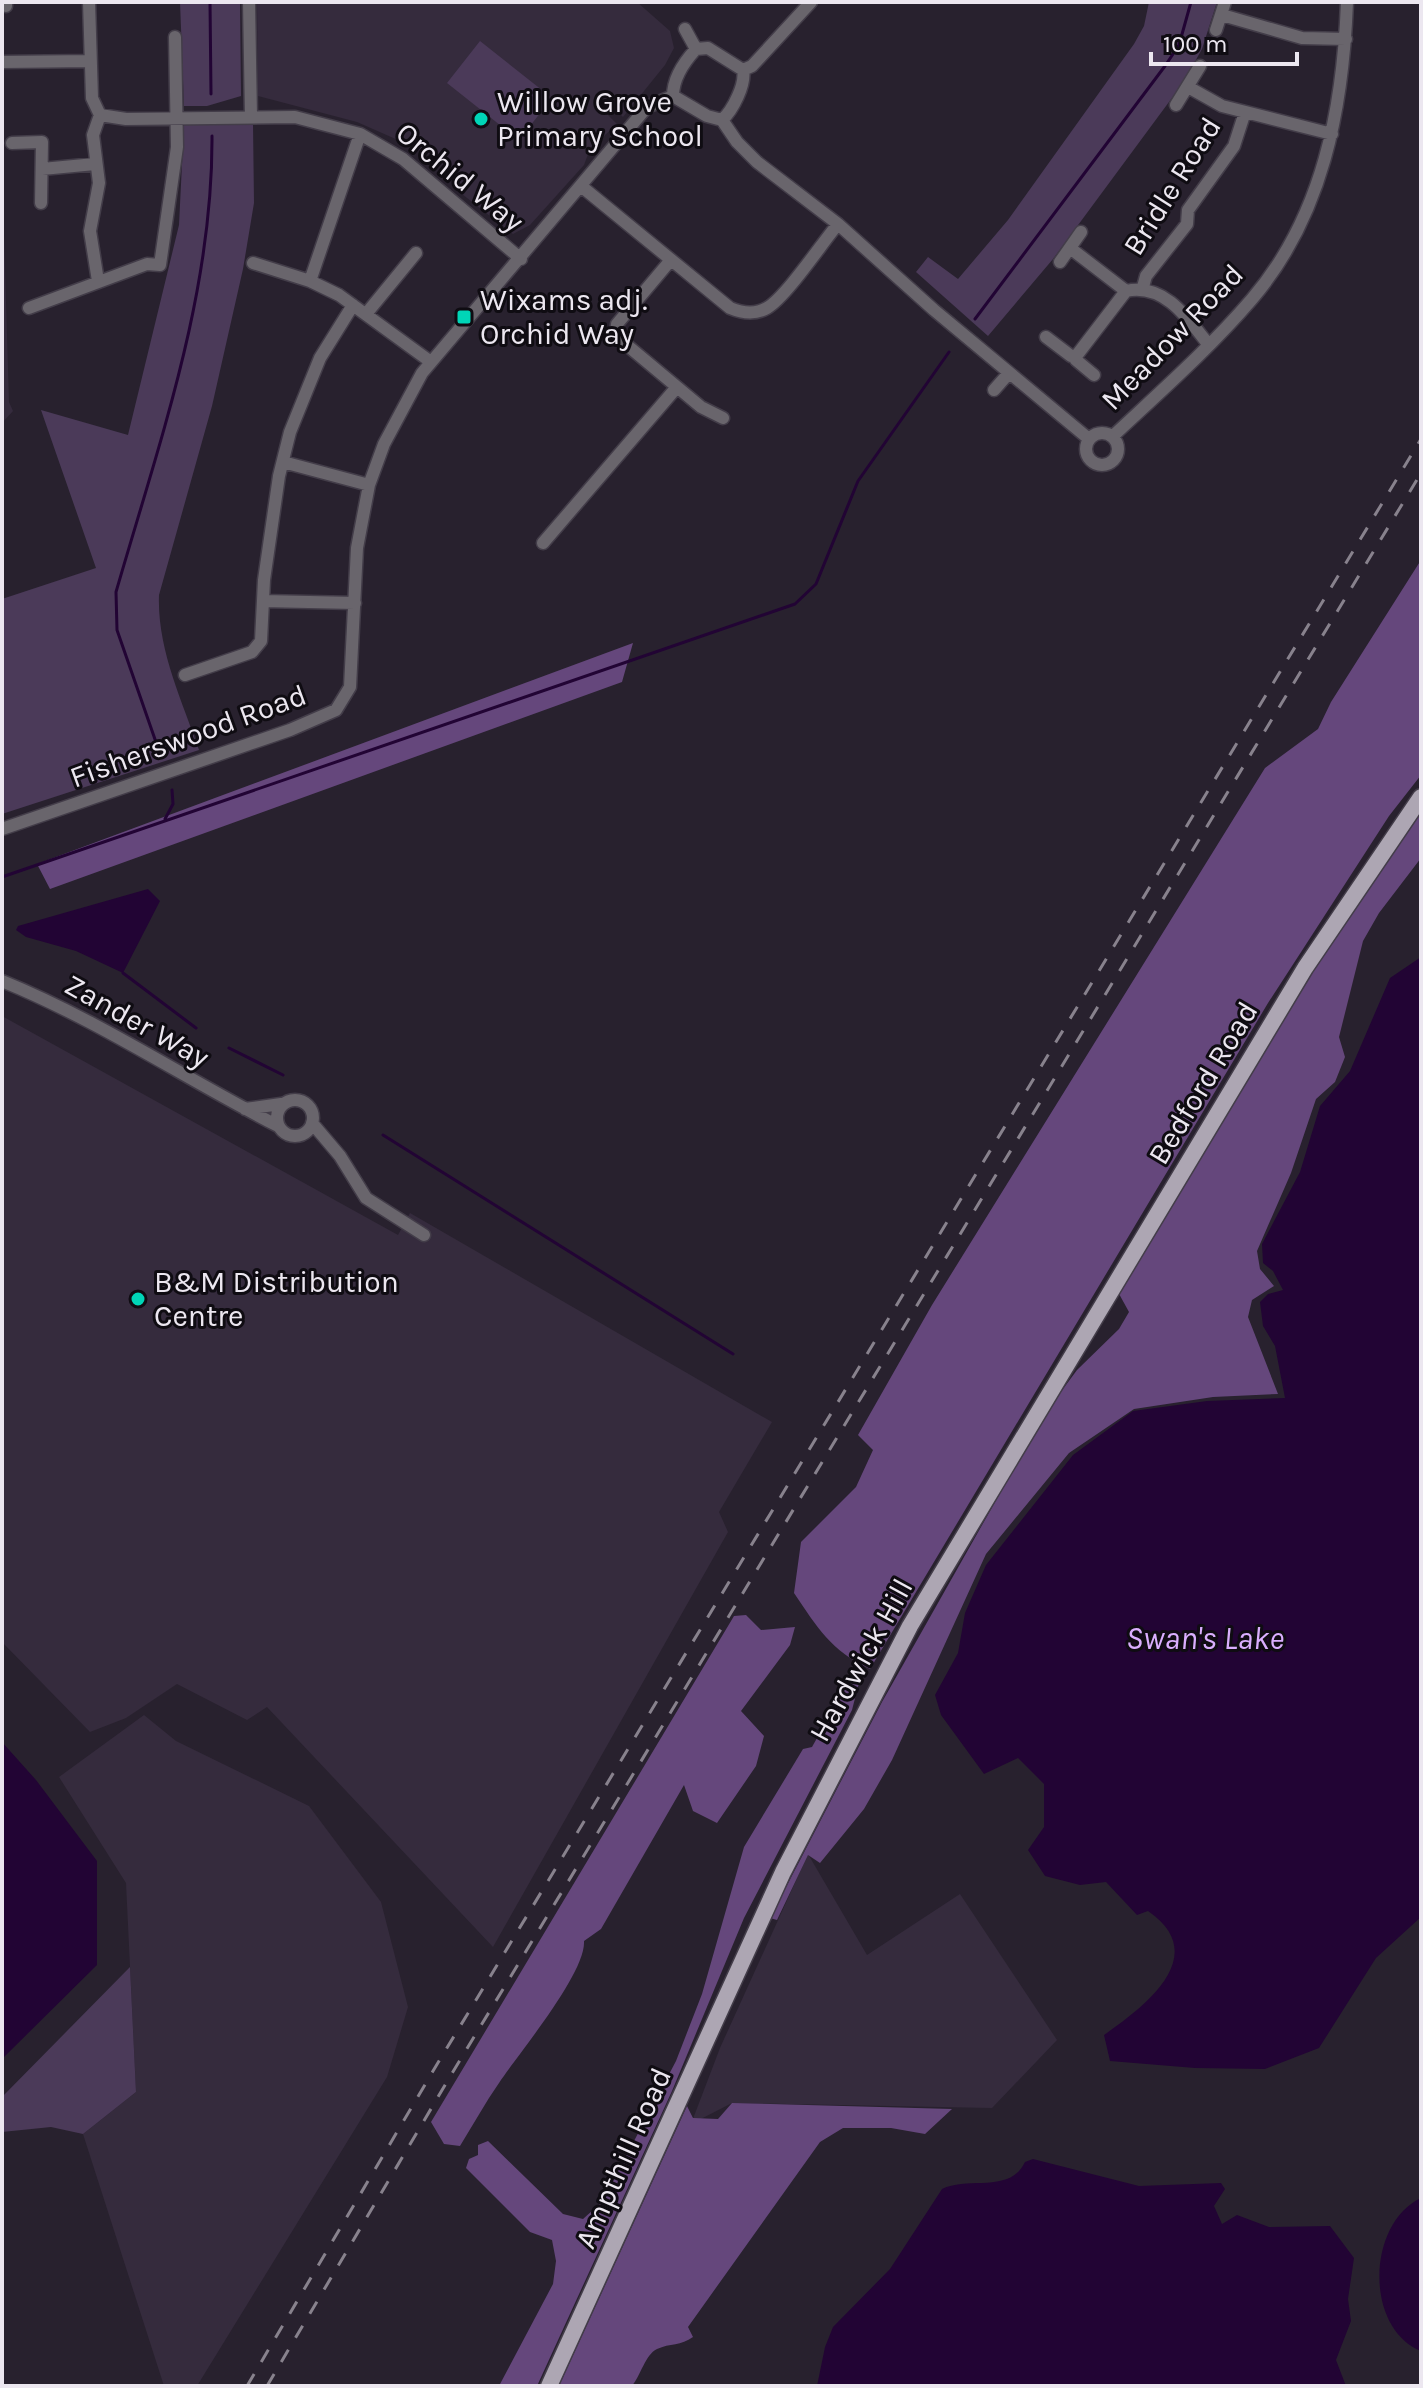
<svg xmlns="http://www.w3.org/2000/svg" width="1423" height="2388" font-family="Karla,sans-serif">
  <rect width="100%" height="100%" fill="#28212e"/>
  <!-- built -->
  <path fill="#352b3d" d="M257 2H637L670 31 674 48 665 65 623 117 615 109 608 115 617 124 590 149 584 165 530 225 513 234 462 194 451 172 432 155 357 122 258 96Z
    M2 167 9 402 13 411 2 423Z
    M2 1016 398 1235 410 1213 772 1422 719 1512 728 1532 493 1947 267 1707 247 1720 177 1684 126 1718 90 1732 2 1642Z
    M144 1715 176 1741 309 1806 381 1902 408 2007 387 2077 197 2386H164L83 2134 136 2092 126 1883 59 1777Z
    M808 1854 867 1955 960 1894 1057 2040 992 2108 732 2103 691 2124 720 2048Z"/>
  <!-- green -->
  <path fill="#4b3a59" d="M180 2H240L241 96 207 106H184Z
    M1149 2H1217L1202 49 1183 83 1053 259 988 336 916 272 928 257 958 279 1008 220 1134 44 1144 26Z
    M480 41 552 98 519 140 447 83Z
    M184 123 253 124 254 203 243 269 212 406 159 595C157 649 182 700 199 750L2 814V599L96 568 41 410 128 435 179 225Z
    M130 1967 136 2092 83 2134 51 2127 2 2132V2097Z"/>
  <!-- forest -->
  <path fill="#65477c" d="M1421 560V775L1389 816 1268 1003 870 1669C831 1651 817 1627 794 1593L801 1542 856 1487 873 1450 858 1435 932 1305 1265 768 1318 729 1331 702Z
    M633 643 622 682 50 889 37 864Z
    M1421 810V858L1379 913 1363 941 1339 1037 1345 1057 1335 1082 1316 1099 1291 1173 1257 1251 1260 1269 1274 1286 1252 1300 1248 1317 1278 1394 1213 1397 1134 1409 1069 1453 986 1554 892 1760 864 1809 820 1863 808 1855 777 1920 770 1918 882 1702 1046 1412 1077 1370 1119 1329 1129 1312 1118 1292 1324 949Z
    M746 1615 761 1630 795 1627 790 1645 741 1711 764 1736 756 1766 717 1823 693 1811 684 1785 601 1929 584 1941C586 1973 519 2053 499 2083 485 2103 473 2125 460 2146L444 2144 431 2122 734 1616Z
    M860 1679 852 1710 744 1918 672 2091 537 2386H499L553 2284 556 2261 552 2240 530 2232 466 2168 469 2159 478 2155V2145L488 2141 563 2214 583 2219 602 2202 676 2061 702 1994 744 1847 803 1749 812 1747 849 1681Z
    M732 2103 952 2109 925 2134 891 2128H843L820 2142 688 2327 693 2337C681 2346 670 2343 657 2349 645 2355 641 2375 632 2386H559L687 2106 693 2118 718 2119Z"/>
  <!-- water -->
  <path fill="#220434" d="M148 889 160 901 123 973 76 951 26 937 16 930 18 926Z
    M1421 957V1917L1376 1958 1319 2048 1265 2069 1195 2068 1110 2061 1104 2035C1146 2006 1212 1955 1148 1911L1137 1915 1106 1882 1080 1885 1045 1876 1028 1850 1044 1827V1784L1018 1758 984 1774 941 1715 935 1695 958 1653 965 1613 986 1565 1073 1455 1133 1411 1207 1401 1285 1398 1275 1346 1263 1326 1260 1302 1268 1294 1283 1290 1273 1271 1263 1263 1262 1244 1300 1172 1320 1106 1350 1071 1390 978Z
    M2 1742 36 1780 97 1861V1965L2 2059Z
    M1033 2159 1139 2186 1221 2183 1225 2189 1214 2206 1222 2224 1237 2215 1269 2227 1330 2226 1354 2258 1348 2299 1351 2321 1336 2360 1346 2386H817L825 2347 833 2327 890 2269 942 2189C969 2176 1010 2194 1025 2162Z
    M1421 2198V2351C1364 2328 1367 2223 1421 2198Z"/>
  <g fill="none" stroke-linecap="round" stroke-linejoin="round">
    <!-- stream -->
    <path stroke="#220434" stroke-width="3" d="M210 2 211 94
      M975 319 1165 66 1179 45 1191 2
      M158 748 117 630 116 592C159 443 213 293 212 136
      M165 819 173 804 172 790
      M2 877 795 604 816 584 858 481 949 352
      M123 973 196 1028
      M229 1048 283 1075
      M383 1135 733 1354"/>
    <!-- minor casing -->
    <g stroke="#433d49" stroke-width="15">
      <path id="minor" d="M6 2V6
        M89 2 92 98 100 115 93 135 99 183 90 231 98 281
        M249 2 251 117
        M1222 15 1302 38 1346 39
        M685 29 696 49
        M1216 30 1225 2
        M708 48 743 70C746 84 733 110 722 120L707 116 673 96C673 78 684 62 696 49Z
        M2 62 90 61
        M743 70 752 66 811 2
        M1188 87 1222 106 1332 134
        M1176 105 1200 66
        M100 115 126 119 295 117 360 134 403 159 521 259
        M722 120 737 142 757 162 838 224 934 310 1089 439
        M12 143 42 142 41 203
        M42 169 95 164
        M581 186 730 308C742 313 755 315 767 308 786 297 822 243 838 224
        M1070 248 1126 291
        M670 261 617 324 616 336 701 407 723 418
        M1060 262 1081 232
        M253 263 310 281 339 295 431 362
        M310 281 360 134
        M1143 287 1146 276 1187 224 1188 210 1234 146 1245 112
        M29 308 147 264 160 265 177 147 175 37
        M366 314 416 253
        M1046 337 1071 356 1077 355
        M1094 375 1076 360 1077 355 1126 291C1164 283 1187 317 1208 344
        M994 390 1009 373
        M1086 449a16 16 0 1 1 32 0a16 16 0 1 1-32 0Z
        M1113 436C1160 392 1210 348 1252 299 1323 216 1343 108 1347 2
        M283 462 369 485
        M543 543 677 387
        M263 601 355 603
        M185 675 252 652 261 641 264 580 279 476 290 432 320 358 353 305
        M2 829 290 730 336 710 350 687 357 548 369 485 384 444 422 373 647 107 673 96
        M2 981C98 1020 186 1079 278 1126
        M277 1118a18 18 0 1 1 36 0a18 18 0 1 1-36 0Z
        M245 1109 281 1104
        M312 1123 340 1156 366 1198 424 1235"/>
    </g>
    <!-- major casing -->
    <g stroke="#433d49" stroke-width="19">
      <path id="major" d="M549 2386 783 1872 910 1626 1305 968 1421 797"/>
    </g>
    <!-- minor -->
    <use href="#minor" stroke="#69656c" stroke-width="12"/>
    <!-- major -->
    <use href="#major" stroke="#ada6b3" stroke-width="16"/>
    <!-- rail -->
    <path stroke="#88828d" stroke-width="3" stroke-dasharray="14 14" stroke-linecap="butt" d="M247 2386 436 2066 1421 439
      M267 2386 451 2075 1421 473"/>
  </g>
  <!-- markers -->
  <g fill="#00d5b7" stroke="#0f0c12" stroke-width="3">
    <circle cx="481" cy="119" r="8"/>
    <rect x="456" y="309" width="16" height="16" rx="4"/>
    <circle cx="138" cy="1299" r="8"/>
  </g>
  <g text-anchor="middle" stroke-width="6" stroke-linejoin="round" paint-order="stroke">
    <!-- poi labels -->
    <g font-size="30" fill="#ece7f0" stroke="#0f0c12" text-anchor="start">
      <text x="497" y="112">Willow Grove<tspan x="497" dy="34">Primary School</tspan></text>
      <text x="480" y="310">Wixams adj.<tspan x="480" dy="34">Orchid Way</tspan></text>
      <text x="154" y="1292">B&amp;M Distribution<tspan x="154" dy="34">Centre</tspan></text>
    </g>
    <!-- street labels -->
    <g font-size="30" fill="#ece7f0" stroke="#0f0c12">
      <text transform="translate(460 177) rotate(39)" y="10">Orchid Way</text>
      <text transform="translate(1172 186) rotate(-58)" y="10">Bridle Road</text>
      <text transform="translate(1172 337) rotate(-46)" y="10">Meadow Road</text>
      <text transform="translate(188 736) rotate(-20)" y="10">Fisherswood Road</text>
      <text transform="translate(137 1021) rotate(29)" y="10">Zander Way</text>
      <text transform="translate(1203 1083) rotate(-59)" y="10">Bedford Road</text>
      <text transform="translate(861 1660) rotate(-61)" y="10">Hardwick Hill</text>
      <text transform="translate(623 2158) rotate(-66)" y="10">Ampthill Road</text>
    </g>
    <!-- water labels -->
    <g font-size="32" font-style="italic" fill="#daaefe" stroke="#0f0c12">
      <text x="1205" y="1649">Swan's Lake</text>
    </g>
  </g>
  <!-- border -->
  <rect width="1423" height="2388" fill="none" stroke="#ece7f0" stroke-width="8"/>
  <!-- scale -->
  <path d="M1151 52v12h146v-12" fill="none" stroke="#ece7f0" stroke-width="4"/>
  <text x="1163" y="52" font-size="24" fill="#ece7f0" stroke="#0f0c12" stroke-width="6" paint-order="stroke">100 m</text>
</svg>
